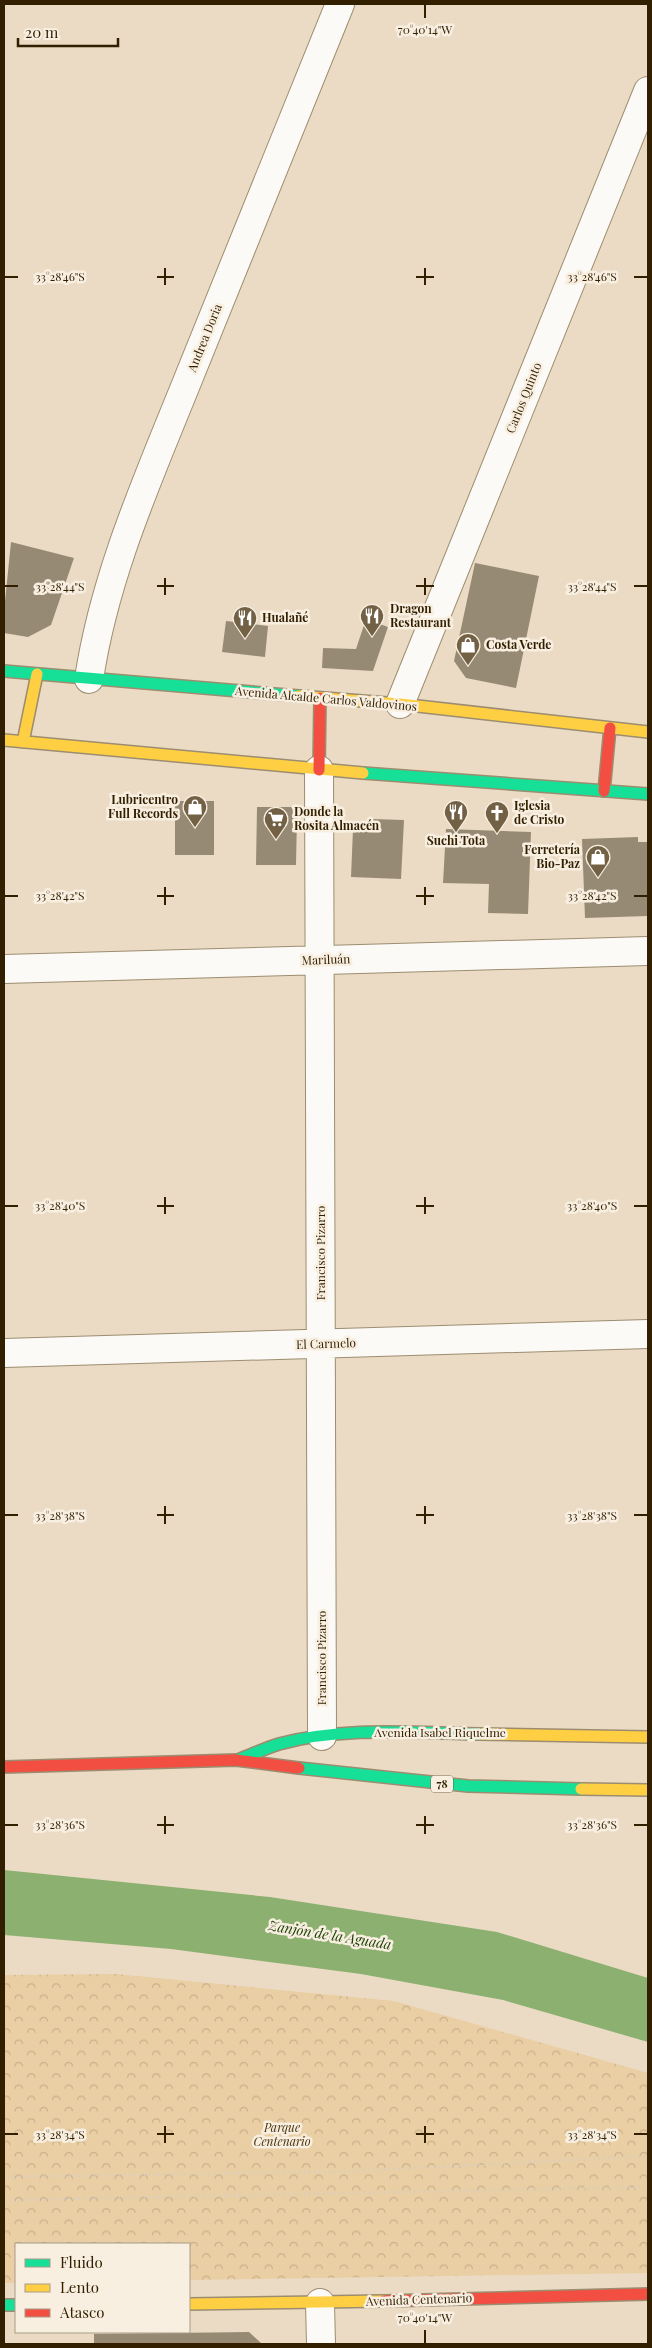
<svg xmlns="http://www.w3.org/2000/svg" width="652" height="2348" font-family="'Playfair Display',serif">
  <defs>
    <pattern id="park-crowns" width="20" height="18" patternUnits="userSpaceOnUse" patternTransform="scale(1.25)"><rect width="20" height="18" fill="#eacea4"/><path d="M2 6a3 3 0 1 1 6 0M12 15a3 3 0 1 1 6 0" fill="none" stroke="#c9b08b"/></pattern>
  </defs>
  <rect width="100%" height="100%" fill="#ebdbc4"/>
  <!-- park -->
  <path fill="url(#park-crowns)" d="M116 1974 394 2001 648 2073V2273L189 2280V2244H16V2283H4V1975Z"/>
  <!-- water -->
  <path fill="#8cb070" d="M4 1870 270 1897 497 1932 648 1978V2042L503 2000 361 1974 171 1949 4 1935Z"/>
  <!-- building -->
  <path fill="#978a74" d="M11 542 74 558 51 625 28 637 4 633V611Z
    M475 563 539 576 516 688 466 678 454 661Z
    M366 619 388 627 373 671 322 668 323 648 356 649Z
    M226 621 268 626 265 657 222 652Z
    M175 801H214V855H175Z
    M257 807H291L297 816 296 865H256Z
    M372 819 404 820 401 879 351 877 353 829Z
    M446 829 531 832 528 914 488 913 489 884 443 883Z
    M638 837V842H648V916L585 918 582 839Z
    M249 2332 262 2344H94V2334Z"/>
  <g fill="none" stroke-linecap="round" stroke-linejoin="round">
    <!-- street casing -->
    <g stroke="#9c8d70" stroke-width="30">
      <path id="street" d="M89 679C105 572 151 472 191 372 241 249 290 126 340 4
        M400 704 648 91
        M319 770 322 1736
        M4 969 648 951
        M4 1353 648 1334
        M320 2303 321 2344"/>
    </g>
    <!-- fast casing -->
    <g stroke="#9c8d70" stroke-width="14">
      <path id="fast" d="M4 671 299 696
        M363 773 648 794
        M240 1759C253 1754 266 1748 279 1744 344 1726 415 1733 481 1734
        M299 1768 468 1786 581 1789
        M4 2305H16"/>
    </g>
    <!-- slow casing -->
    <g stroke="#9c8d70" stroke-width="14">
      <path id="slow" d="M299 696 400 704 648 732
        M4 740 363 773
        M23 742 37 674
        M481 1734 648 1737
        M581 1789 648 1790
        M189 2304 384 2301"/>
    </g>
    <!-- jam casing -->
    <g stroke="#9c8d70" stroke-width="14">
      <path id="jam" d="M319 770 320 698
        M604 791 610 728
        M4 1767 236 1760 299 1768
        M384 2301 648 2294"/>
    </g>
    <!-- path -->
    <path stroke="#d3cec7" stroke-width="3" stroke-dasharray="1 4" stroke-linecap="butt" d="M4 2177 357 2171 648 2156
      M4 2200 648 2187"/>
    <!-- street -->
    <use href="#street" stroke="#fcfaf6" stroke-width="28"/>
    <!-- fast -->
    <use href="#fast" stroke="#16e098" stroke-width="11"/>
    <!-- slow -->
    <use href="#slow" stroke="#ffcf43" stroke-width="11"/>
    <!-- jam -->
    <use href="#jam" stroke="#f24e42" stroke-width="11"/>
  </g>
  <!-- ticks -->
  <path fill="none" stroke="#311f00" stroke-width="2" d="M425 5V18M165 268V285M425 268V285M5 277H18M157 277H174M416 277H434M634 277H647M165 578V595M425 578V595M5 586H18M157 586H174M416 586H434M634 586H647M165 887V905M425 887V905M5 896H18M157 896H174M416 896H434M634 896H647M165 1197V1214M425 1197V1214M5 1206H18M157 1206H174M416 1206H434M634 1206H647M165 1506V1524M425 1506V1524M5 1515H18M157 1515H174M416 1515H434M634 1515H647M165 1816V1834M425 1816V1834M5 1825H18M157 1825H174M416 1825H434M634 1825H647M165 2126V2143M425 2126V2143M5 2134H18M157 2134H174M416 2134H434M634 2134H647M425 2330V2343"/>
  <!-- icons -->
  <defs>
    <g id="restaurant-pin" transform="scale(1.25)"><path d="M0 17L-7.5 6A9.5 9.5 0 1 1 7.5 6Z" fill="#726145" stroke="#f8efe1"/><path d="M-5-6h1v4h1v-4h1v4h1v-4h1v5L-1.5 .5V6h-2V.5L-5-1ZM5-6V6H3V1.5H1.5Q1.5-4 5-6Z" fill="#fff"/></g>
    <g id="shop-pin" transform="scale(1.25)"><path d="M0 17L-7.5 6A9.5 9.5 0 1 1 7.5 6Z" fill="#726145" stroke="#f8efe1"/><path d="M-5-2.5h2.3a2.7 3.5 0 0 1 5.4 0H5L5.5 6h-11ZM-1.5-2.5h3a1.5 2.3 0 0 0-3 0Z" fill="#fff"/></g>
    <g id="church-pin" transform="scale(1.25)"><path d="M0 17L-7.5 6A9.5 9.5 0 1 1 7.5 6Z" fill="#726145" stroke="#f8efe1"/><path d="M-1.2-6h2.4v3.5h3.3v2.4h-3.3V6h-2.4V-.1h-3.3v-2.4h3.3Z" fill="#fff"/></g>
    <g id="supermarket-pin" transform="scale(1.25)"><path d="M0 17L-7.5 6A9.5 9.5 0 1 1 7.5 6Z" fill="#726145" stroke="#f8efe1"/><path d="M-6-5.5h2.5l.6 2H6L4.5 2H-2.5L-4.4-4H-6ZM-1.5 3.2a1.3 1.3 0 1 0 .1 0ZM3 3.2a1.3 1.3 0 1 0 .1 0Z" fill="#fff"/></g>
  </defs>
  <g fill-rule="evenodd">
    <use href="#restaurant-pin" x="372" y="616"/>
    <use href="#restaurant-pin" x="245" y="618"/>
    <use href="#shop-pin" x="468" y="645"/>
    <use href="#shop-pin" x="195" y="807"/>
    <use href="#restaurant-pin" x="456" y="812"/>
    <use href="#church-pin" x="497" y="813"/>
    <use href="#supermarket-pin" x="276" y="819"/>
    <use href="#shop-pin" x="598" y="857"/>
  </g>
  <g text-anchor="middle" stroke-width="5" stroke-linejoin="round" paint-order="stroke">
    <!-- shield labels -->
    <rect fill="#f8efe1" stroke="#6d5d44" stroke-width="1" x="431" y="1775.5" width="22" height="17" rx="4"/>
    <g font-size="11" font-weight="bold" fill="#311f00">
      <text x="442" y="1788">78</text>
    </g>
    <!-- street labels -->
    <g font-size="12" fill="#311f00" stroke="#f8efe1">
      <text transform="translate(205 338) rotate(-68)" y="4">Andrea Doria</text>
      <text transform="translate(524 398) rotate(-68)" y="4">Carlos Quinto</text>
      <text transform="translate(326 699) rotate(5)" y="4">Avenida Alcalde Carlos Valdovinos</text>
      <text transform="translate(326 960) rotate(-2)" y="4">Mariluán</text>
      <text transform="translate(321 1253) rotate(-90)" y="4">Francisco Pizarro</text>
      <text transform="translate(326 1344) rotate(-2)" y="4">El Carmelo</text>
      <text transform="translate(322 1658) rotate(-90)" y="4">Francisco Pizarro</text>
      <text x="440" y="1737">Avenida Isabel Riquelme</text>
      <text transform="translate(419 2300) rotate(-2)" y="4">Avenida Centenario</text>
    </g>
    <!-- poi labels -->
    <g font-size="12" font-weight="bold" fill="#311f00" stroke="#f8efe1" text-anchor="start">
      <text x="390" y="613">Dragon<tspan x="390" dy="14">Restaurant</tspan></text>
      <text x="262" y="622">Hualañé</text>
      <text x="486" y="649">Costa Verde</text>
      <text x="178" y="804" text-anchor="end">Lubricentro<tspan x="178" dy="14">Full Records</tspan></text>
      <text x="514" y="810">Iglesia<tspan x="514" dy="14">de Cristo</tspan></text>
      <text x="294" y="816">Donde la<tspan x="294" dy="14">Rosita Almacén</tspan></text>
      <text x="456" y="845" text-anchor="middle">Suchi Tota</text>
      <text x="580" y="854" text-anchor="end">Ferretería<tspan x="580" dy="14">Bio-Paz</tspan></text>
    </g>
    <!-- park labels -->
    <g font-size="12" font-style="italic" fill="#4a340b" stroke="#f8efe1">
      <text x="282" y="2132">Parque<tspan x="282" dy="14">Centenario</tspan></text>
    </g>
    <!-- water labels -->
    <g font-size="14" font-style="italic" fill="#183e03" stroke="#f8efe1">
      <text transform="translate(330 1935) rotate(9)" y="5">Zanjón de la Aguada</text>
    </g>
  </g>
  <g font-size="12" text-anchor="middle" fill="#311f00" stroke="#f8efe1" stroke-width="5" stroke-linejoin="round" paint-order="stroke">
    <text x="425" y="34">70°40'14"W</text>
    <text x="592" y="281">33°28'46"S</text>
    <text x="60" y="281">33°28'46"S</text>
    <text x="592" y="591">33°28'44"S</text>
    <text x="60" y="591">33°28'44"S</text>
    <text x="60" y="900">33°28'42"S</text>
    <text x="592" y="900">33°28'42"S</text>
    <text x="60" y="1210">33°28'40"S</text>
    <text x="592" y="1210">33°28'40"S</text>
    <text x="592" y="1520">33°28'38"S</text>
    <text x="60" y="1520">33°28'38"S</text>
    <text x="592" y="1829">33°28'36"S</text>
    <text x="60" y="1829">33°28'36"S</text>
    <text x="592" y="2139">33°28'34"S</text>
    <text x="60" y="2139">33°28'34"S</text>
    <text x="425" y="2322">70°40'14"W</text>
  </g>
  <!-- border -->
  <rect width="652" height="2348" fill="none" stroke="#311f00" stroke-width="10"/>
  <!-- legend -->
  <rect x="15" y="2243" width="175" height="90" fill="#f8efe1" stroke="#a89c87"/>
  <rect x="25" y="2259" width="25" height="8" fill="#16e098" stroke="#a89c87"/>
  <text x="60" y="2268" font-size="15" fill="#311f00">Fluido</text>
  <rect x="25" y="2284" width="25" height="8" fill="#ffcf43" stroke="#a89c87"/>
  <text x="60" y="2293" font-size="15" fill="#311f00">Lento</text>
  <rect x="25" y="2309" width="25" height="8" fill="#f24e42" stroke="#a89c87"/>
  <text x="60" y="2318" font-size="15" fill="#311f00">Atasco</text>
  <!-- scale -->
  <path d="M18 38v8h100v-8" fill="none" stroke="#311f00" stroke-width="2.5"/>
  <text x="25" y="38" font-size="15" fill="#311f00" stroke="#f8efe1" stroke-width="4" paint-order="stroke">20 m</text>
</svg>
